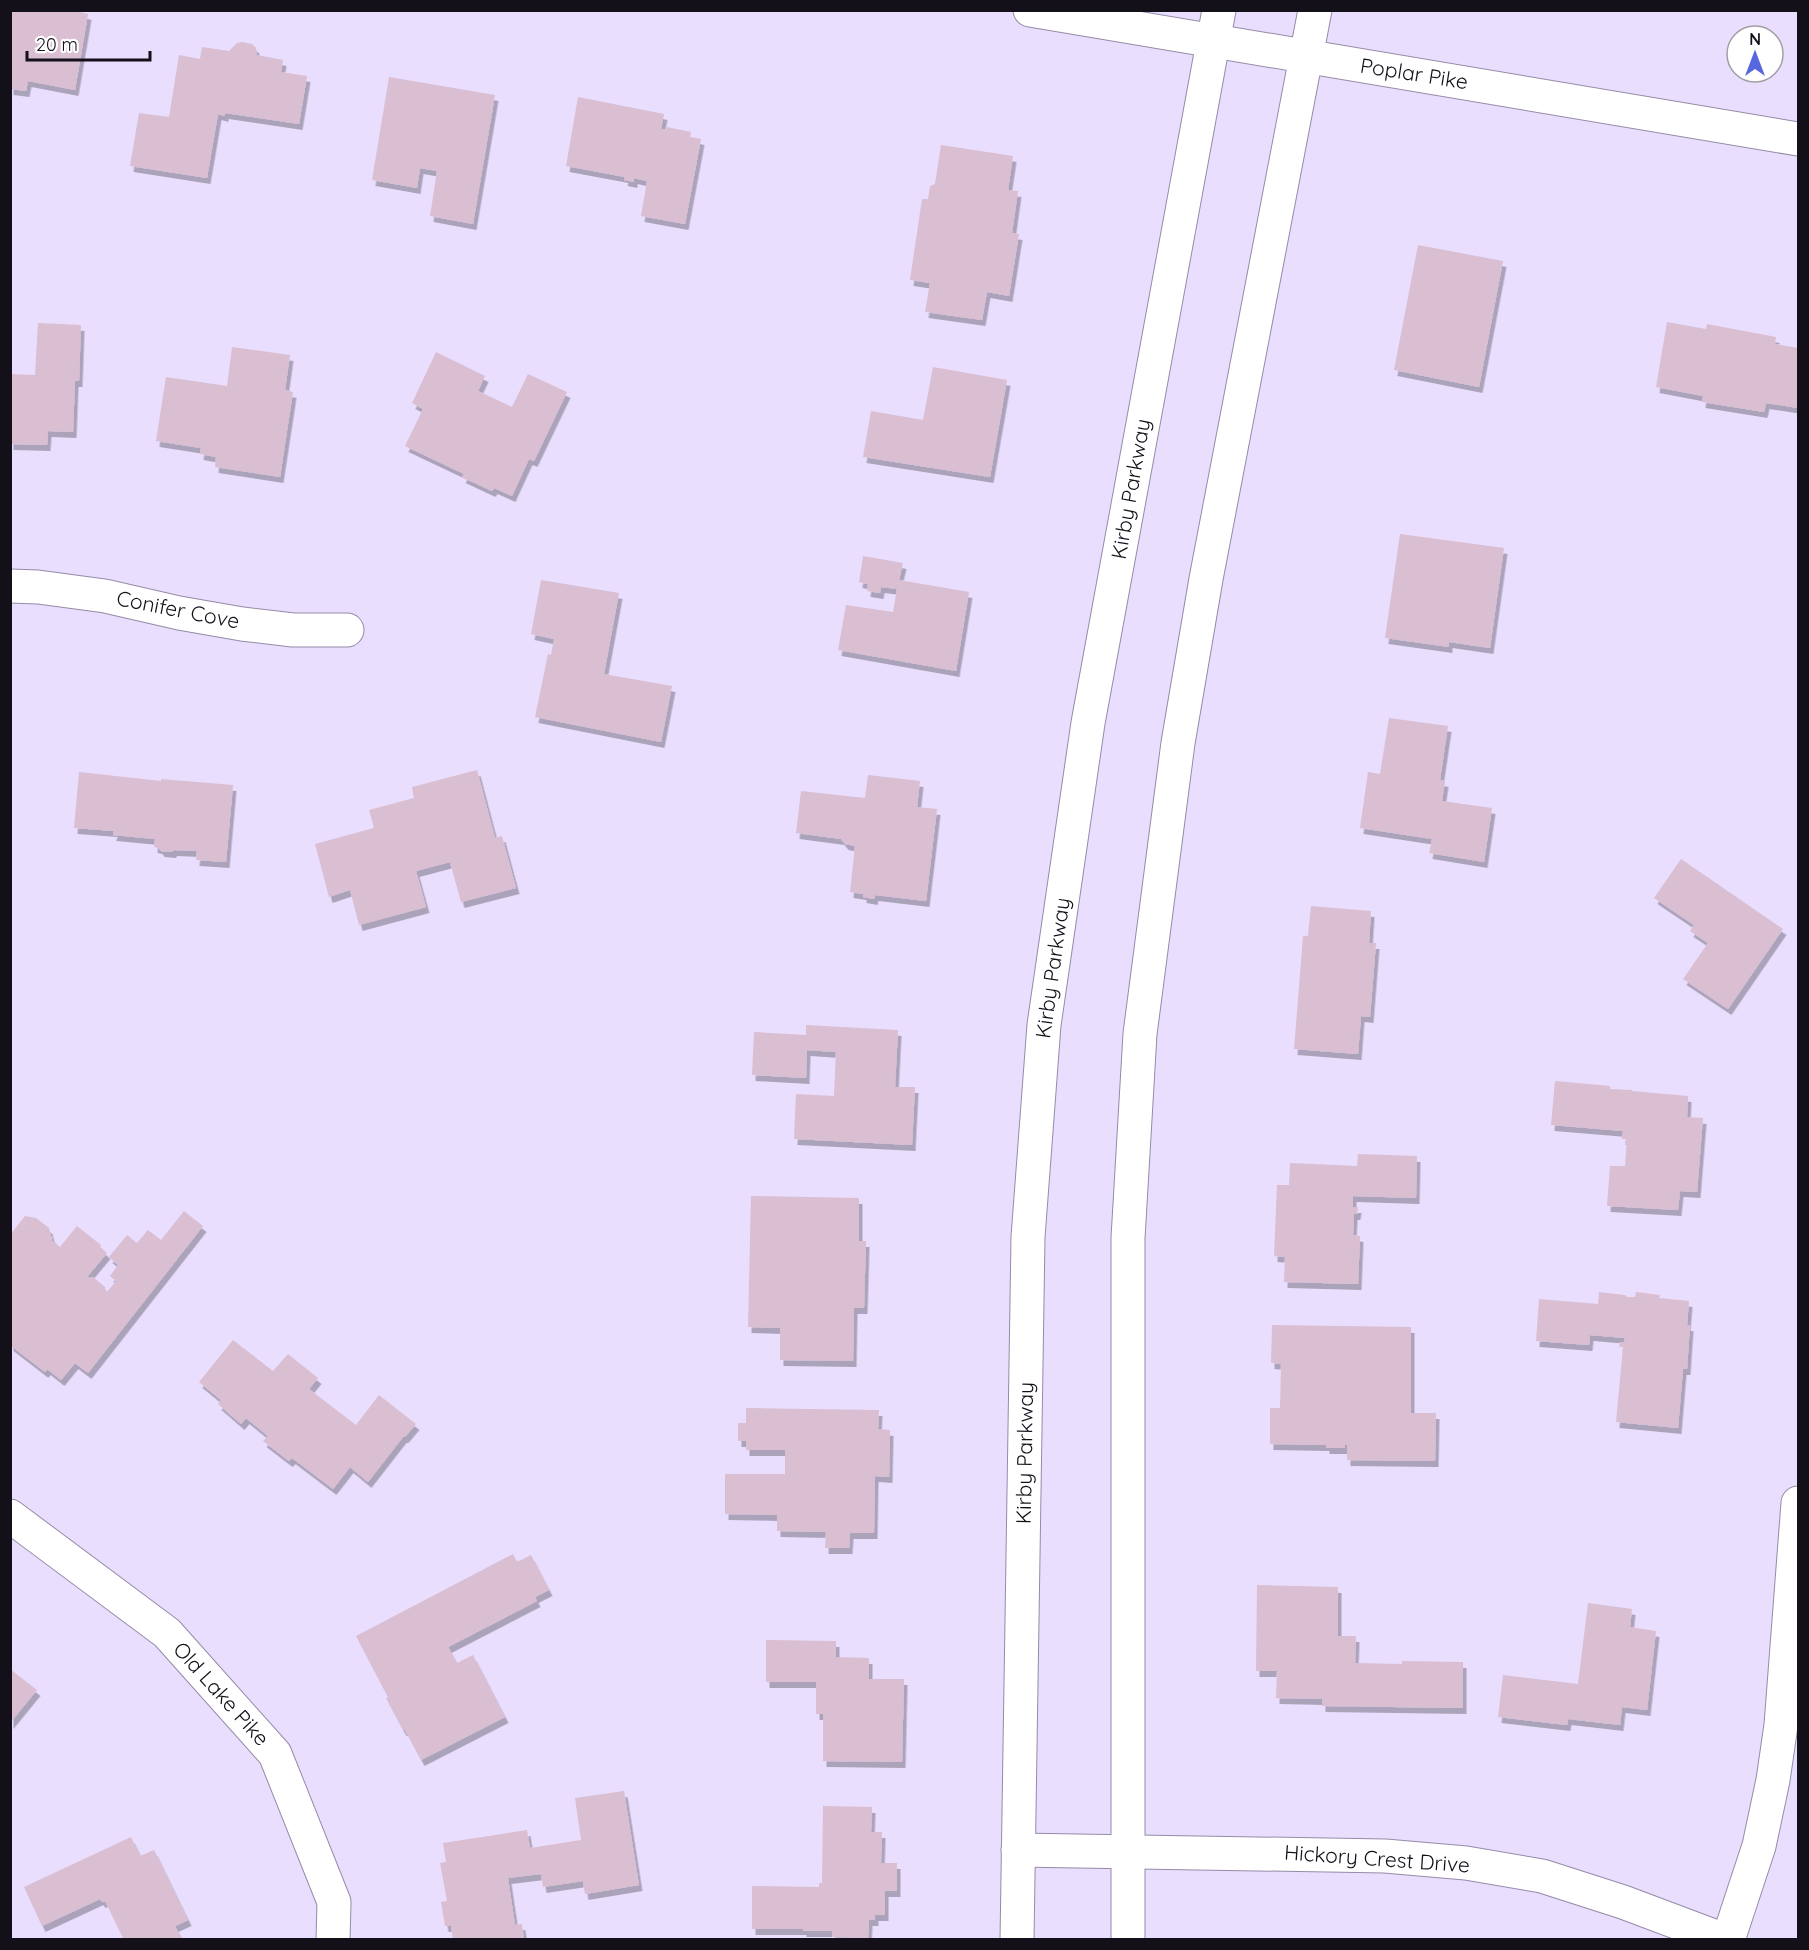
<svg xmlns="http://www.w3.org/2000/svg" width="1809" height="1950" font-family="Quicksand,sans-serif">
  <defs>
    <filter id="shadow"><feDropShadow dx="3.5" dy="6" stdDeviation="0" flood-color="#0004"/></filter>
  </defs>
  <rect width="100%" height="100%" fill="#e9defd"/>
  <!-- building -->
  <path fill="#dabed2" filter="url(#shadow)" d="M10 10H71L88 14 75 90 28 81 26 91 10 89Z
    M242 42 252 44 256 48 257 55 283 60 281 72 307 76 299 124 225 113V116L218 114 207 178 130 166 139 113 169 117 179 55 200 59 202 47 229 51 237 43Z
    M389 77 495 95 473 224 430 216 437 171 420 168 417 188 372 180Z
    M578 97 664 114 661 129 666 130 667 127 691 132 690 137 701 139 685 224 641 216 647 181 634 178V182L624 180 625 177 566 166Z
    M941 145 1013 156 1008 190 1018 191 1012 233 1019 234 1009 296 987 292 982 320 925 312 930 283 910 280 922 199H928L930 186 935 184Z
    M1418 245 1503 261 1479 387 1394 370Z
    M1667 322 1706 329 1707 324 1776 337 1775 344 1798 348V408L1766 403 1764 412 1702 402 1703 396 1656 387Z
    M38 323 81 325 79 381H75L73 432 48 431 47 445 10 444V374L35 375Z
    M232 347 290 355 285 390 293 392 280 477 215 467 216 457 200 454 201 448 156 441 166 377 227 386Z
    M436 352 485 376 478 391 512 407 528 374 567 392 534 461 529 459 512 496 494 488 492 491 462 477 464 474 405 446 423 409 412 403Z
    M933 367 1007 380 990 477 863 457 871 411 923 420Z
    M1400 534 1504 548 1490 648 1449 642V647L1385 638Z
    M863 556 903 563 899 580 969 592 956 671 838 650 846 605 893 612 897 589 881 587 880 593 867 591 868 584 859 582Z
    M541 580 619 593 604 674 672 686 661 742 535 717 548 654 551 655 554 639 531 634Z
    M1389 718 1448 726 1440 780 1445 781 1442 801 1492 808 1484 862 1429 853 1432 839 1360 828 1368 772 1380 774Z
    M477 770 495 838 502 836 516 888 461 902 450 862 416 871 426 907 359 925 350 890 329 897 315 844 374 828 369 810 414 798 412 787Z
    M79 772 161 781V779L233 785 226 862 196 860 197 851 174 850 172 852 161 851 159 848 154 847 155 839 113 835 114 831 74 828Z
    M868 775 920 781 917 807 937 809 926 901 875 895 874 899 863 897V894L850 892 855 846 845 844 841 839 796 833 801 791 865 798Z
    M1681 859 1783 929 1728 1009 1683 979 1708 943 1690 931 1694 925 1654 898Z
    M1311 906 1371 911 1369 943H1376L1370 1017 1361 1016 1358 1054 1294 1049 1303 936H1308Z
    M806 1025 898 1030 895 1087H915L912 1145 794 1139 796 1094 834 1096 836 1052 807 1050 806 1078 752 1075 754 1032 806 1035Z
    M1555 1081 1610 1086V1089L1632 1090V1091L1688 1096 1687 1117 1703 1118 1697 1192 1680 1191 1678 1210 1607 1206 1610 1166H1625L1627 1139H1622L1623 1131 1551 1125Z
    M1358 1154 1417 1156 1416 1198 1353 1196V1207H1358L1357 1214H1354L1353 1235 1360 1236 1358 1284 1284 1282 1285 1257 1274 1256 1277 1185H1289L1290 1163 1357 1166Z
    M751 1196 859 1198V1241H866L864 1308H854L853 1361 780 1360V1328L748 1327Z
    M184 1211 203 1226 88 1373 75 1363 61 1380 47 1369 45 1372 10 1345V1235L25 1216 36 1218 49 1228 51 1236 53 1238 51 1240 60 1247 77 1226 101 1245 100 1247 107 1253 87 1277H93L105 1287 106 1293 116 1281 110 1276 118 1265 109 1257 127 1235 137 1243 148 1230 161 1240Z
    M1599 1292 1625 1295 1627 1297H1635L1636 1292 1660 1295 1659 1298 1689 1301 1687 1325H1690L1687 1369H1683L1678 1428 1616 1422 1623 1347H1619L1620 1342H1624L1625 1338 1590 1335 1589 1345 1536 1341 1539 1299 1598 1304Z
    M1272 1325 1411 1327V1413H1436L1435 1461 1347 1460V1445H1345V1448H1326V1445L1270 1444V1408H1280L1281 1364 1271 1363Z
    M233 1340 273 1371 288 1354 318 1378 309 1389 356 1425 379 1395 416 1424 405 1437H403L368 1482 350 1467 333 1489 292 1458 289 1461 263 1441 268 1436 246 1418 241 1424 218 1404 221 1400 199 1382Z
    M746 1408 879 1410 878 1429 890 1430 889 1477 875 1476 874 1533H850L849 1548H825L826 1532 777 1531V1515L725 1514V1474H785V1450H746V1441H738V1423H746Z
    M513 1554 517 1562 531 1555 549 1590 535 1597 537 1601 448 1647 457 1663 473 1655 505 1717 421 1760 405 1730H403L386 1698 388 1697 356 1636Z
    M1257 1585 1338 1587V1636H1356L1355 1663 1402 1664V1661L1463 1662V1708L1322 1706V1699L1276 1698 1277 1671H1256Z
    M1588 1603 1632 1609 1630 1627 1656 1631 1647 1710 1622 1707 1620 1725 1568 1719 1567 1725 1498 1717 1503 1675 1578 1684Z
    M766 1640 836 1641V1657L869 1658V1679H904L902 1762 823 1761V1714H816V1682H766Z
    M10 1669 37 1690 10 1723Z
    M624 1791 639 1885 585 1894 583 1881 543 1887 541 1874 508 1878 515 1925 522 1924 524 1940H453L451 1926H445L441 1902 447 1901 440 1863 446 1862 443 1843 527 1830 530 1848 581 1840 575 1798Z
    M823 1806 872 1807 871 1832H882L881 1863H897V1891H885V1915H875V1920H869L868 1938 832 1937V1931H803V1929H752V1886L819 1887V1883H822Z
    M131 1837 140 1856 154 1850 188 1920 175 1926 182 1940H124L105 1901 102 1902 100 1899 42 1926 24 1887Z"/>
  <g fill="none" stroke-linecap="round" stroke-linejoin="round">
    <!-- minor casing -->
    <g stroke="#958ba7" stroke-width="35">
      <path id="minor" d="M10 586 38 587 105 596 179 613 242 624 293 630H347
        M10 1516 167 1633 275 1754 334 1902 333 1940
        M1018 1850 1385 1856 1466 1863 1542 1876 1623 1902 1724 1940
        M1728 1940 1759 1846 1773 1780 1781 1725 1798 1503"/>
    </g>
    <!-- secondary casing -->
    <g stroke="#958ba7" stroke-width="35">
      <path id="secondary" d="M1030 10 1798 139
        M1017 1940 1028 1237 1044 1025 1088 723 1219 10
        M1128 1940V1238L1140 1034 1178 743 1206 579 1315 10"/>
    </g>
    <!-- minor -->
    <use href="#minor" stroke="#fff" stroke-width="33"/>
    <!-- secondary -->
    <use href="#secondary" stroke="#fff" stroke-width="33"/>
  </g>
  <g text-anchor="middle" stroke-width="6" stroke-linejoin="round" paint-order="stroke">
    <!-- street labels -->
    <g font-size="21" fill="#14101a" stroke="#fff">
      <text transform="translate(1414 74) rotate(9)" y="7">Poplar Pike</text>
      <text transform="translate(1131 489) rotate(-80)" y="7">Kirby Parkway</text>
      <text transform="translate(178 610) rotate(11)" y="7">Conifer Cove</text>
      <text transform="translate(1053 968) rotate(-82)" y="7">Kirby Parkway</text>
      <text transform="translate(1025 1453) rotate(-89)" y="7">Kirby Parkway</text>
      <text transform="translate(221 1694) rotate(48)" y="7">Old Lake Pike</text>
      <text transform="translate(1377 1859) rotate(4)" y="7">Hickory Crest Drive</text>
    </g>
  </g>
  <!-- border -->
  <rect width="1809" height="1950" fill="none" stroke="#14101a" stroke-width="24"/>
  <!-- north arrow -->
  <g transform="translate(1755 54)"><circle r="28" fill="#ffffff" stroke="#a19fa3" stroke-width="1.5"/>
  <path d="M0-4.5L10 22L0 15L-10 22Z" fill="#5768de"/>
  <text y="-9" font-size="16" font-weight="bold" text-anchor="middle" fill="#14101a">N</text>
  </g>
  <!-- scale -->
  <path d="M27 51v9h123v-9" fill="none" stroke="#14101a" stroke-width="3"/>
  <text x="36" y="51" font-size="18" fill="#14101a" stroke="#ffffff" stroke-width="4.5" paint-order="stroke">20 m</text>
</svg>
